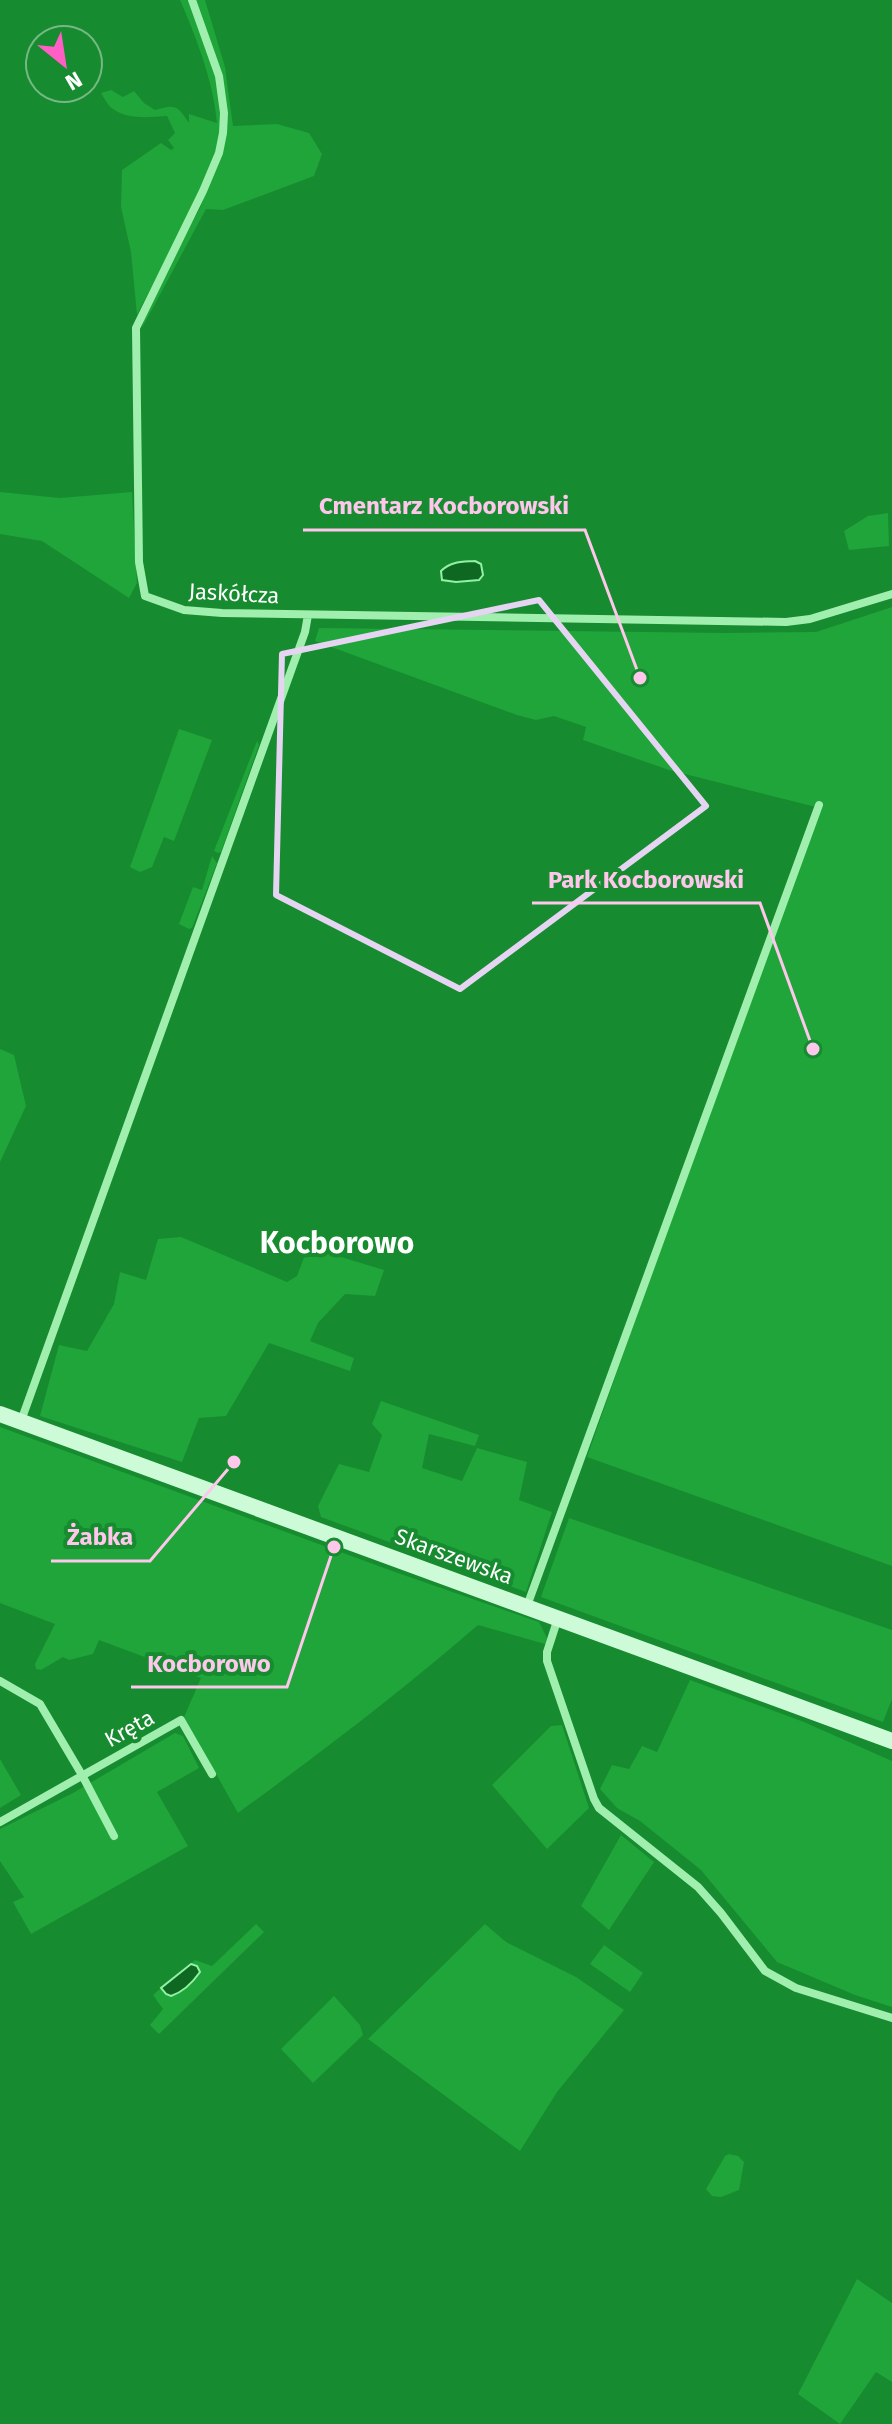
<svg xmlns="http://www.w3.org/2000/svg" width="892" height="2424" font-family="'Fira Sans',sans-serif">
  <rect width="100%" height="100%" fill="#178b2f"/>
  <!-- green -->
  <path fill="#1fa539" d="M180 0H190L218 84 222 119 216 151 193 207 137 315 131 252 121 207 122 170 161 143 171 150 174 148 168 140 175 133 167 116C150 117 128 120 113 109 108 106 104 98 101 93L111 90 123 97 134 91 144 103 155 110C176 104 177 105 189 123V114L217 123C213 80 197 40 180 0Z
    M195 0H205L225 67 233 126 277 124 309 133 322 154 314 176 223 210 206 209 142 328 147 307 200 208 221 154 226 106Z
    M0 492 60 498 132 492 137 583 129 598 42 541 0 534Z
    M888 513 889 546 849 550 844 531 868 516Z
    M892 607V1566L587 1457 816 807 669 770 583 740 586 727 554 716 536 720 517 715 315 641 319 628 725 633 816 632Z
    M179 729 212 740 174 841 164 837 152 867 140 872 130 867Z
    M257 741 259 745 221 852 218 853 214 851Z
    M212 856 217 863 192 928 189 929 179 924 193 887 202 890Z
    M0 1049 14 1055 26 1106 0 1162Z
    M181 1237 287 1282 297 1276 308 1247 384 1270 375 1296 345 1294 318 1323 310 1341 354 1358 350 1371 269 1343 226 1416 199 1418 182 1462 40 1416 59 1345 87 1351 114 1304 120 1272 146 1280 158 1239Z
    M381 1401 479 1435 475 1446 429 1434 422 1468 462 1481 477 1448 527 1462 519 1500 552 1512 526 1592 321 1517 318 1506 339 1464 369 1472 382 1435 372 1424Z
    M0 1427 395 1572 539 1622 547 1638 545 1644 478 1625C401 1692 320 1753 238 1813L184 1717 201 1678 99 1640 93 1654 69 1660 63 1657 41 1670 36 1669 35 1664 55 1624 0 1603Z
    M569 1518 892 1630V1699L883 1722 541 1597Z
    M690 1680 804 1722 892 1761V2007L855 1995 777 1962 701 1870 640 1821 617 1808 600 1789 612 1765 629 1769 642 1746 657 1752Z
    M562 1725 589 1808 547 1849 492 1785 551 1726Z
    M175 1733 183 1736 199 1768 157 1792 188 1846 31 1934 13 1902 24 1897 0 1861V1829L73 1793Z
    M0 1759 21 1795 0 1808Z
    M621 1835 654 1862 609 1930 581 1906Z
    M256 1924 264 1932 159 2034 150 2025 163 2009 153 1995 161 1988 166 1994 171 1996 179 1993 196 1978 197 1966 191 1964 195 1960 212 1966Z
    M485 1924 506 1942 576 1977 624 2010 557 2092 520 2151 368 2039Z
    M604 1945 643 1973 630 1992 590 1964Z
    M334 1996 360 2025 363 2035 313 2083 281 2049Z
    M729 2154 738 2156 744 2162 739 2190 721 2197 712 2196 706 2189 725 2156Z
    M857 2279 892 2303V2382L876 2372 840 2424 798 2394Z"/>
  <!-- water -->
  <path fill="#0e6822" stroke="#92f1a4" stroke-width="2" d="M475 561 481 564 483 575 479 580 456 582 442 580 441 571C451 561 462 562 475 561Z
    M191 1964 197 1966 200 1972C193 1982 183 1992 171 1996L166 1994 161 1988Z"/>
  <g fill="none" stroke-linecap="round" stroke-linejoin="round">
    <!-- minor -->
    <path stroke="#a0efaf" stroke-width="8" d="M192 0 219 76 224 113 223 133 219 153 203 191 136 328 139 562 145 596 184 610 222 613 786 622 810 619 892 594
      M21 1421 305 632 308 615
      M527 1606 819 805
      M558 1618 547 1652V1661L594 1799 599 1808 698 1887 721 1913 765 1971 796 1988 892 2018
      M0 1681 40 1704 82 1775 114 1836
      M0 1822 181 1720 212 1774"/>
    <!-- secondary -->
    <path stroke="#cdfad7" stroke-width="16" d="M0 1414 892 1741"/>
  </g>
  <!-- marked area -->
  <path fill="none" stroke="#e5d5f2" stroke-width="6" stroke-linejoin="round" d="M539 600 706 806 460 989 276 895 282 654Z"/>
  <g text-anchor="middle" stroke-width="8" stroke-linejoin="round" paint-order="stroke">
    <!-- street labels -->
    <g font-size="22" fill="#fff" stroke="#178b2f">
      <text transform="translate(234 593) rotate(3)" y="8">Jaskółcza</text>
      <text transform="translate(454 1556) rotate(20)" y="8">Skarszewska</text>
      <text transform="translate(129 1728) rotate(-29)" y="8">Kręta</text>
    </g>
    <!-- district labels -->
    <g font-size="30" font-weight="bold" fill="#fff" stroke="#178b2f">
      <text x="337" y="1253">Kocborowo</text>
    </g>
  </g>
  <!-- callouts -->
  <path fill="none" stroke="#ffc7eb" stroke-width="3" d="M640 678L585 530H303M813 1049L760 903H532M234 1462L150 1561H51M334 1547L287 1687H131"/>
  <g fill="#ffc7eb" stroke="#178b2f" stroke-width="3">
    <circle cx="640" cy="678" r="8"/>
    <circle cx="813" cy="1049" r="8"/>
    <circle cx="234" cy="1462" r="8"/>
    <circle cx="334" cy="1547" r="8"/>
  </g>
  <g font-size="24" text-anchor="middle" font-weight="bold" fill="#ffc7eb" stroke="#178b2f" stroke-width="8" stroke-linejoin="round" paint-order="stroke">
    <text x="444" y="514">Cmentarz Kocborowski</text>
    <text x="646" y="888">Park Kocborowski</text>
    <text x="100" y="1545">Żabka</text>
    <text x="209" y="1672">Kocborowo</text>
  </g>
  <!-- north arrow -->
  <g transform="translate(64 64) rotate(150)"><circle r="38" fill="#178b2f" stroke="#74b982" stroke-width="2"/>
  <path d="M0-6L14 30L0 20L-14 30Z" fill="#ff5ec5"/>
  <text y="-12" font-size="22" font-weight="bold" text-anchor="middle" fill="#ffffff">N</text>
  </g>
</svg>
